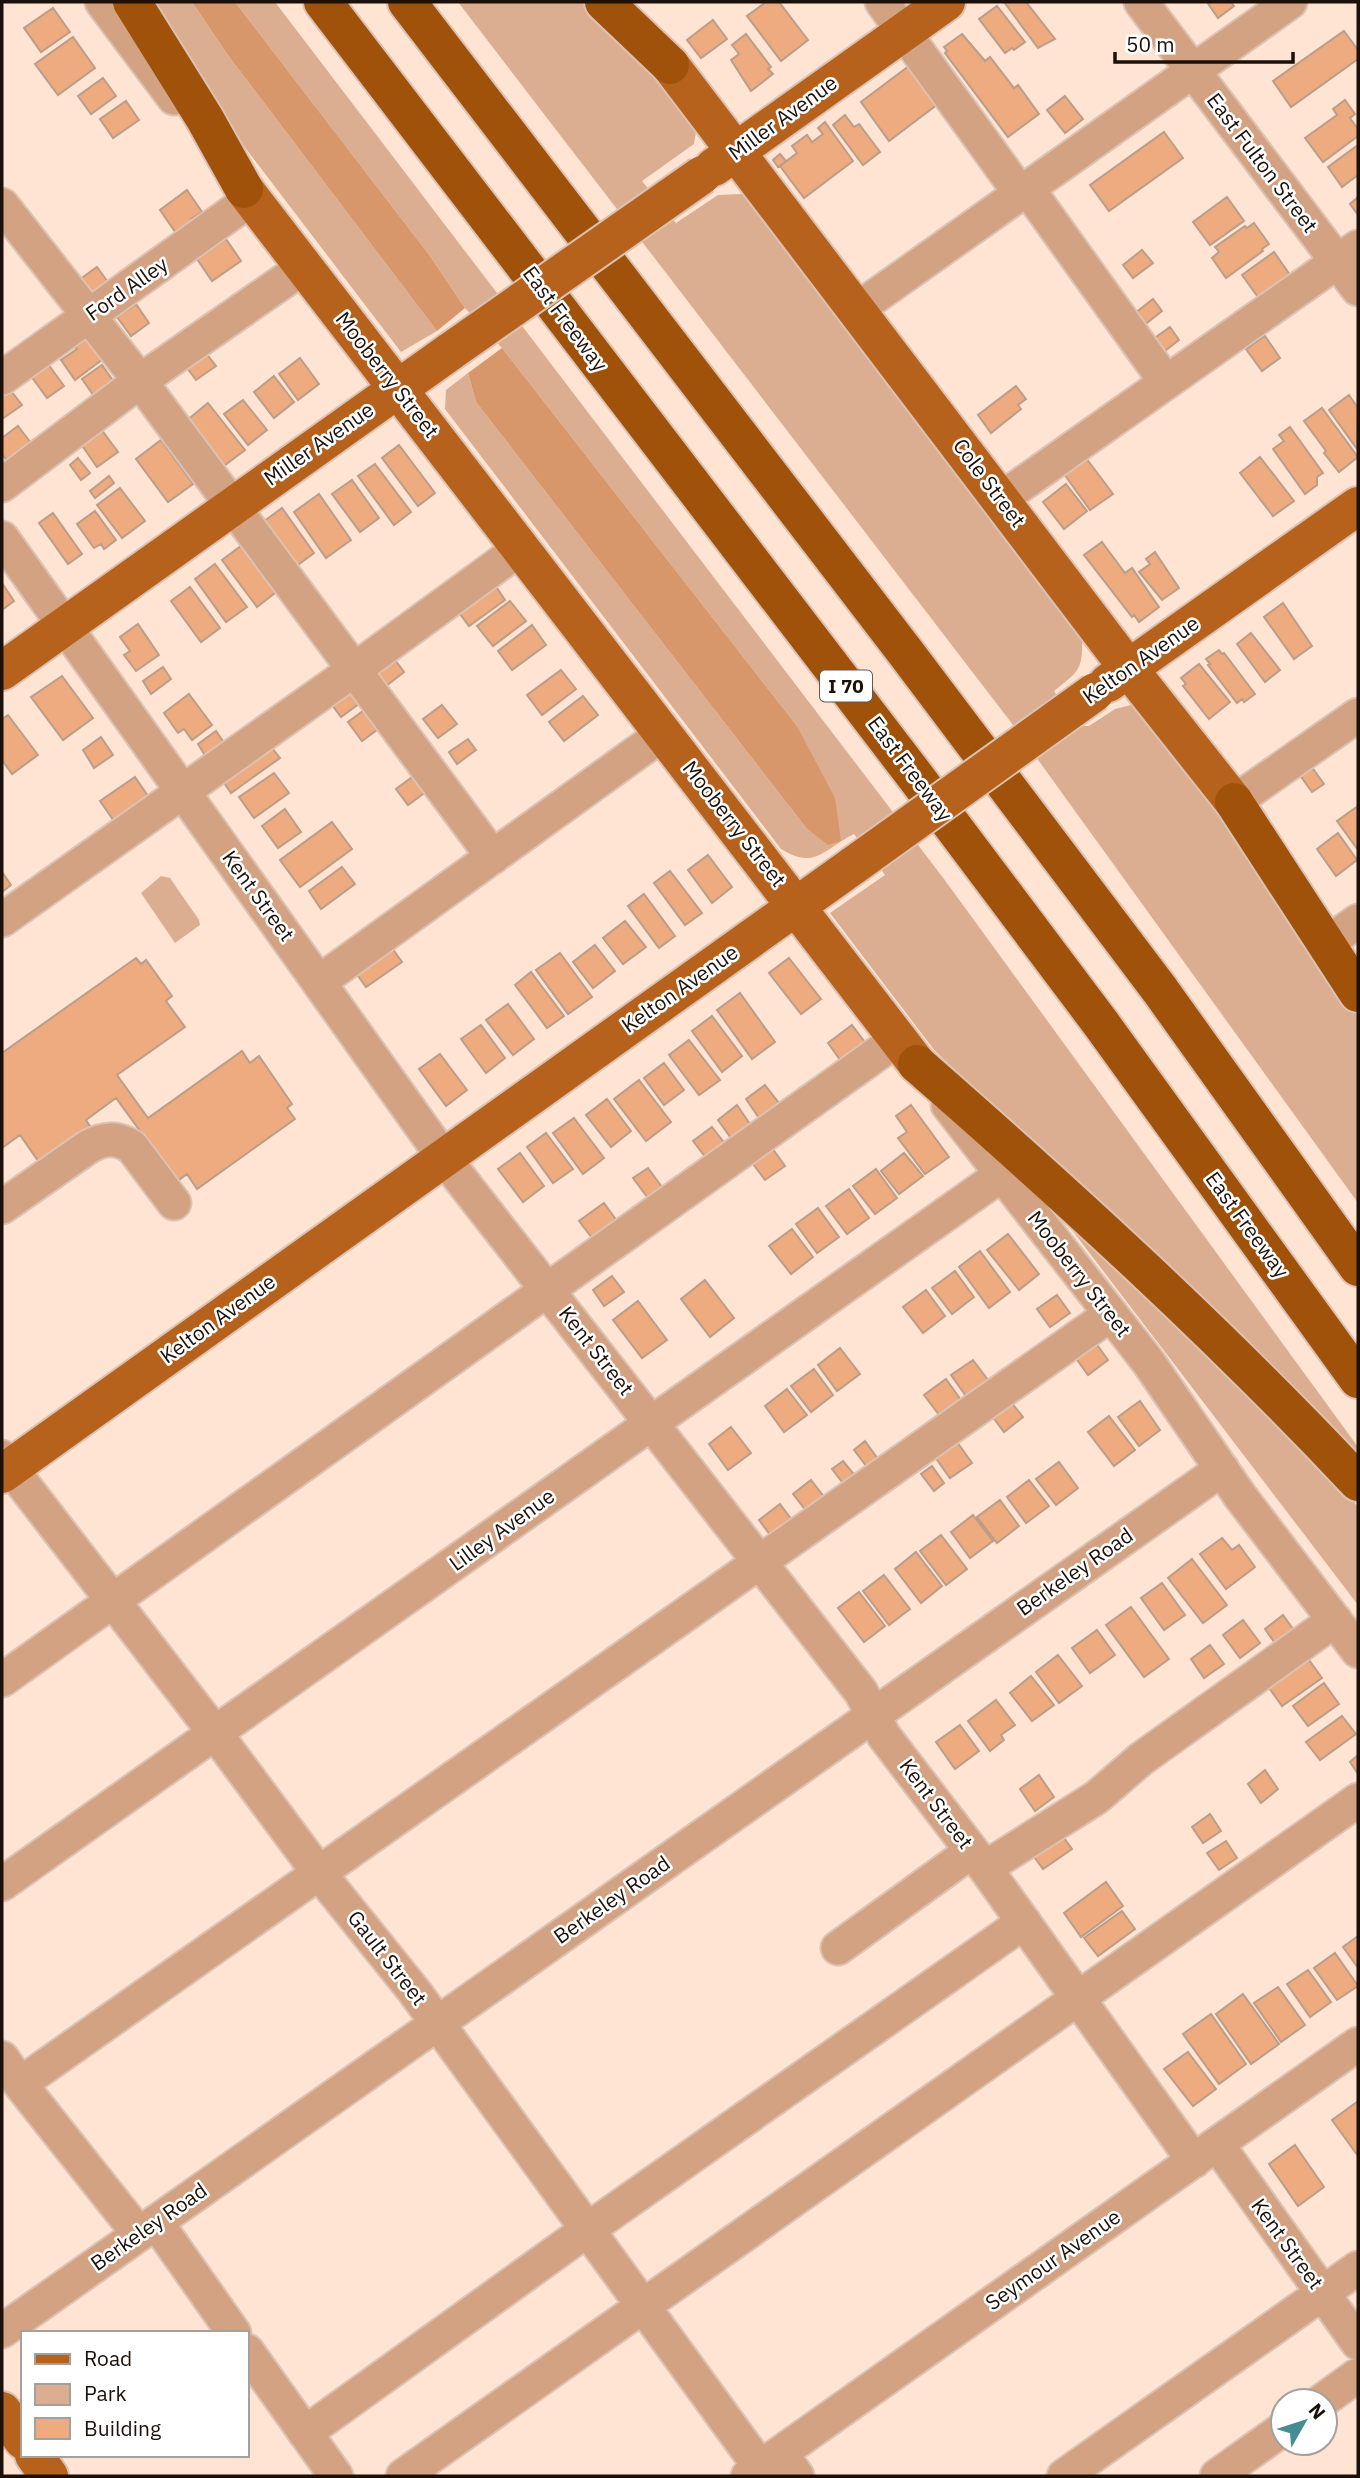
<svg xmlns="http://www.w3.org/2000/svg" width="1360" height="2478" font-family="'IBM Plex Sans',sans-serif">
  <rect width="100%" height="100%" fill="#ffe4d3"/>
  <!-- green -->
  <path fill="#dbae91" d="M151 2H192L227 54 437 331 401 352 211 103Z
    M235 2H275L944 879 1358 1447V1458L1189 1289 935 1051 830 913 885 875 854 834C822 850 816 870 781 849L445 409 446 390 468 373 476 402 807 829 829 845 797 726 502 348 465 308 430 256Z
    M458 2H593L638 53 696 132 694 144 642 181 676 223 718 195 742 194 1082 636C1083 669 1080 671 1054 691L1075 726H1089L1115 709 1135 704 1298 914 1358 1015V1203L1010 721Z
    M161 876 170 878 199 920 200 925 175 943 141 893Z
    M1059 1213 1320 1463 1358 1507V1605Z"/>
  <!-- forest -->
  <path fill="#d8976b" d="M192 2H235L430 256 465 308 437 331 227 54Z
    M502 348 797 726 835 798 841 841 828 845 807 829 476 402 468 373Z"/>
  <!-- building -->
  <path fill="#edab7f" stroke="#bb9d89" stroke-width="2" d="M766 2H779L808 40 781 61 747 16Z
    M1004 2H1026L1055 39 1038 48Z
    M1207 2H1231L1234 6 1218 18Z
    M997 6 1025 42 1014 50 1012 48 1005 53 979 19Z
    M53 8 70 32 41 52 24 28Z
    M713 20 727 39 701 58 687 40Z
    M1344 31 1358 50V59L1291 107 1273 81Z
    M746 34 771 67 768 69 773 74 751 91 731 60 739 54 732 45Z
    M962 34 985 61 990 57 1014 88 1018 85 1039 114 1008 137 945 53 947 51 944 47Z
    M73 37 95 68 58 95 35 64Z
    M909 66 938 104 889 141 861 102Z
    M103 78 116 96 91 114 78 96Z
    M1065 96 1083 119 1065 133 1047 110Z
    M1345 100 1355 114 1350 118 1358 129V136L1323 162 1305 138 1337 115 1333 109Z
    M126 101 139 120 113 138 100 119Z
    M845 115 854 127 859 124 880 152 863 165 833 125Z
    M825 122 853 161 804 198 780 166 797 153 792 146 807 135 812 142 823 134 818 128Z
    M1164 132 1183 158 1109 211 1090 185Z
    M1358 145V175L1342 187 1328 167Z
    M780 154 786 161 778 167 773 160Z
    M187 190 202 212 191 219 195 224 178 236 160 210Z
    M1227 197 1244 221 1210 245 1193 222Z
    M1358 197V215L1350 204Z
    M1254 223 1269 244 1262 249 1263 251 1226 278 1212 258 1219 252 1215 247 1245 226 1247 228Z
    M226 239 241 261 212 281 197 259Z
    M1142 250 1153 263 1133 278 1123 265Z
    M1274 252 1290 275 1258 297 1242 275Z
    M97 267 110 285 92 298 79 280Z
    M1153 299 1162 311 1143 326 1134 314Z
    M136 304 149 323 131 336 117 317Z
    M1170 327 1179 340 1162 353 1152 340Z
    M85 334 103 359 75 380 61 360 77 349 72 343Z
    M1265 336 1280 358 1262 371 1246 349Z
    M206 353 216 366 196 380 187 368Z
    M300 358 319 384 298 400 279 374Z
    M48 364 64 386 47 398 31 376Z
    M102 365 114 382 94 396 82 379Z
    M274 376 294 402 274 418 254 392Z
    M1016 386 1026 399 1018 405 1021 409 991 433 978 415Z
    M8 387 22 405 2 419V391Z
    M1349 395 1358 408 1357 449 1329 410Z
    M243 400 267 430 248 445 224 414Z
    M208 403 245 450 221 468 185 422Z
    M1322 408 1358 457 1339 472 1324 453 1326 451 1304 421Z
    M18 426 34 447 10 465 2 454V438Z
    M1290 427 1323 473 1317 477V485L1305 494 1273 449 1284 441 1279 435Z
    M101 429 118 452 97 467 81 444Z
    M161 440 193 484 168 502 136 459Z
    M399 445 435 493 418 506 382 458Z
    M1260 457 1294 501 1273 516 1240 473Z
    M78 458 90 473 81 480 70 465Z
    M1086 458 1113 494 1090 510 1064 474Z
    M375 464 411 512 394 525 358 476Z
    M109 476 114 483 95 498 90 491Z
    M352 480 379 518 360 532 332 494Z
    M1066 484 1087 511 1064 529 1043 502Z
    M120 488 145 521 122 538 97 505Z
    M319 494 351 540 326 558 294 512Z
    M282 508 314 553 295 567 263 522Z
    M95 511 116 540 104 549 101 544 94 548 77 524Z
    M53 513 82 554 68 564 39 523Z
    M1102 542 1125 573 1132 568 1159 607 1139 622 1134 615 1132 617 1084 555Z
    M245 543 280 589 257 607 222 560Z
    M1155 552 1179 588 1162 600 1139 572 1150 564 1146 559Z
    M215 564 247 607 226 622 195 579Z
    M491 579 505 600 469 626 454 606Z
    M2 583 14 601 2 610Z
    M190 587 220 628 201 642 171 601Z
    M510 601 526 621 493 646 477 626Z
    M1283 603 1312 646 1294 659 1264 617Z
    M138 624 159 655 136 671 124 655 130 651 120 637Z
    M532 625 546 645 512 670 498 651Z
    M1251 633 1280 670 1265 682 1237 644Z
    M1219 650 1222 654 1224 653 1255 694 1244 702 1242 699 1237 703 1208 665 1210 664 1206 659Z
    M390 653 404 672 386 686 372 666Z
    M1199 664 1230 702 1209 719 1183 686 1186 684 1181 678Z
    M163 667 171 679 151 694 143 681Z
    M561 670 576 689 542 715 527 695Z
    M62 676 93 718 63 740 31 697Z
    M345 684 360 703 341 717 327 698Z
    M189 694 212 725 192 740 184 729 178 733 164 713Z
    M583 696 598 715 564 741 549 722Z
    M442 705 457 724 438 738 423 719Z
    M367 708 381 727 362 741 348 722Z
    M8 715 38 755 12 774 2 760V719Z
    M216 731 225 744 206 757 198 744Z
    M101 737 113 755 94 768 83 750Z
    M468 739 476 750 457 764 449 752Z
    M272 748 280 758 231 793 218 774Z
    M1311 766 1324 784 1312 792 1299 774Z
    M274 773 289 793 254 818 239 797Z
    M415 775 427 791 408 805 396 789Z
    M135 777 148 796 114 821 100 801Z
    M1358 806V850L1337 821Z
    M285 809 301 832 278 848 262 826Z
    M332 822 352 849 300 887 280 860Z
    M1338 833 1357 860 1336 876 1317 849Z
    M708 855 732 887 712 903 688 870Z
    M342 867 355 884 321 909 309 891Z
    M670 871 702 913 685 925 654 883Z
    M2 872 11 885 2 892Z
    M644 894 675 936 659 948 628 906Z
    M625 921 646 947 623 964 603 938Z
    M595 945 615 971 593 988 573 962Z
    M392 948 402 962 366 987 356 973Z
    M560 953 592 997 568 1014 536 970Z
    M136 958 141 964 146 960 172 996 166 1001 185 1027 117 1075 148 1118 242 1051 250 1063 259 1056 292 1104 287 1108 295 1119 197 1189 187 1174 171 1186 153 1149 116 1098 86 1120 92 1129 41 1165 20 1135 2 1148V1053Z
    M789 958 821 999 801 1014 769 973Z
    M531 972 564 1016 547 1028 515 985Z
    M740 993 775 1042 752 1059 717 1010Z
    M508 1004 534 1039 513 1055 486 1020Z
    M712 1016 742 1056 722 1072 692 1031Z
    M481 1025 505 1058 486 1073 461 1039Z
    M852 1025 870 1049 846 1068 828 1043Z
    M689 1040 720 1080 699 1095 669 1055Z
    M440 1054 467 1090 446 1106 419 1069Z
    M664 1063 684 1090 664 1105 644 1078Z
    M639 1080 671 1122 646 1141 614 1099Z
    M765 1085 779 1103 759 1118 746 1099Z
    M607 1099 631 1131 611 1147 586 1115Z
    M737 1105 750 1124 731 1138 718 1120Z
    M911 1105 949 1157 925 1174 898 1138 907 1132 896 1116Z
    M574 1118 604 1158 583 1174 553 1133Z
    M712 1127 726 1145 707 1159 693 1141Z
    M546 1133 573 1169 553 1183 527 1147Z
    M770 1145 785 1166 765 1180 750 1160Z
    M520 1153 544 1186 523 1202 498 1169Z
    M904 1153 923 1176 899 1194 881 1171Z
    M648 1168 662 1187 648 1198 633 1178Z
    M876 1169 897 1198 875 1214 853 1186Z
    M849 1189 869 1218 847 1234 826 1206Z
    M604 1203 617 1221 592 1238 579 1221Z
    M818 1208 839 1237 817 1253 796 1224Z
    M792 1229 813 1257 791 1274 769 1246Z
    M1008 1234 1039 1274 1019 1290 987 1250Z
    M980 1251 1010 1292 989 1308 959 1267Z
    M955 1271 974 1297 952 1314 932 1288Z
    M612 1276 624 1292 604 1306 593 1290Z
    M705 1280 734 1318 710 1337 681 1299Z
    M926 1290 945 1316 923 1333 903 1307Z
    M1057 1295 1070 1313 1050 1327 1037 1309Z
    M638 1301 667 1340 642 1358 613 1320Z
    M1095 1342 1108 1360 1088 1375 1075 1357Z
    M840 1348 860 1374 837 1391 818 1365Z
    M973 1360 988 1380 966 1396 951 1375Z
    M814 1369 833 1395 811 1412 791 1386Z
    M946 1379 961 1400 940 1416 924 1395Z
    M787 1389 807 1415 784 1432 765 1406Z
    M1140 1401 1160 1430 1139 1446 1118 1417Z
    M1011 1402 1023 1417 1004 1432 992 1416Z
    M1109 1416 1135 1450 1114 1466 1088 1432Z
    M731 1427 751 1453 728 1470 709 1444Z
    M865 1441 878 1459 867 1467 854 1450Z
    M957 1442 972 1463 950 1478 935 1457Z
    M843 1461 857 1478 846 1487 832 1469Z
    M1059 1462 1078 1488 1056 1505 1036 1479Z
    M932 1466 944 1483 934 1491 921 1474Z
    M811 1480 825 1498 807 1512 793 1494Z
    M1029 1480 1049 1506 1026 1523 1007 1497Z
    M1000 1500 1019 1526 997 1543 977 1517Z
    M780 1504 795 1524 774 1540 759 1520Z
    M973 1515 993 1541 970 1558 951 1532Z
    M941 1535 967 1569 946 1585 920 1551Z
    M1222 1538 1232 1550 1239 1545 1255 1567 1226 1589 1200 1554Z
    M916 1552 942 1586 921 1603 895 1569Z
    M1192 1559 1227 1605 1203 1623 1168 1578Z
    M884 1575 910 1609 889 1625 863 1591Z
    M1162 1583 1185 1615 1164 1630 1141 1598Z
    M859 1592 885 1626 864 1642 838 1608Z
    M1131 1607 1169 1659 1144 1677 1106 1625Z
    M1283 1615 1296 1633 1277 1646 1265 1629Z
    M1243 1620 1260 1643 1240 1658 1223 1635Z
    M1097 1630 1115 1655 1090 1673 1072 1648Z
    M1210 1645 1224 1664 1204 1678 1191 1659Z
    M1304 1653 1322 1678 1282 1706 1264 1681Z
    M1058 1655 1082 1686 1059 1703 1036 1672Z
    M1031 1676 1054 1705 1032 1721 1010 1693Z
    M1324 1683 1339 1704 1308 1726 1293 1706Z
    M996 1700 1015 1725 1001 1735 1004 1740 990 1751 968 1721Z
    M1342 1716 1356 1734 1320 1760 1306 1742Z
    M960 1725 979 1751 955 1769 936 1742Z
    M1358 1755V1774L1350 1762Z
    M1265 1770 1278 1789 1261 1803 1248 1784Z
    M1039 1775 1054 1797 1035 1811 1020 1789Z
    M1210 1814 1221 1831 1203 1843 1192 1827Z
    M1059 1831 1072 1849 1043 1869 1030 1851Z
    M1226 1841 1237 1858 1219 1870 1207 1853Z
    M1106 1882 1123 1906 1081 1937 1064 1913Z
    M1122 1911 1135 1929 1098 1956 1084 1938Z
    M1358 1936V1968L1343 1947Z
    M1335 1953 1358 1986 1337 2000 1314 1968Z
    M1308 1970 1331 2002 1310 2017 1287 1984Z
    M1278 1987 1305 2025 1281 2042 1254 2003Z
    M1243 1994 1279 2044 1251 2064 1216 2014Z
    M1211 2014 1246 2064 1219 2084 1183 2034Z
    M1188 2052 1216 2089 1193 2106 1164 2069Z
    M1357 2102 1358 2104V2156L1332 2120Z
    M1295 2145 1324 2187 1298 2206 1269 2164Z"/>
  <g fill="none" stroke-linecap="round" stroke-linejoin="round">
    <!-- minor casing -->
    <g stroke="#dbc2b3" stroke-width="37">
      <path id="minor" d="M102 2 174 98
        M882 2 1020 193
        M1141 2 1358 289
        M1027 188 1166 382
        M2 205 140 381 493 857
        M856 310 1290 2
        M2 378 251 199
        M2 485 140 381 304 267
        M1001 499 1358 247
        M2 538 444 1158 861 1692 884 1736 985 1868 1194 2161
        M1250 822 1234 802 1358 715
        M2 920 354 670 521 548
        M1340 934 1358 921
        M319 982 664 733
        M948 1105 1149 1363 1240 1496 1358 1651
        M2 1207 88 1147C104 1138 116 1137 132 1147L174 1203
        M2 1457 215 1733 319 1873 414 1991 760 2467
        M2 1680 898 1039
        M985 1868 1097 1797 1141 1759 1335 1620
        M2 1884 1001 1175
        M838 1948 972 1851
        M2 2058 20 2084
        M1217 2144 1358 2343
        M156 2222 234 2333
        M139 2234 20 2084 1111 1314
        M2 2331 1222 1469
        M247 2351 336 2476
        M1322 2401 1358 2375
        M305 2433 587 2230 1024 1922
        M781 2453 797 2476
        M403 2476 1358 1800
        M748 2476 1358 2044
        M1064 2476 1358 2268
        M1217 2476 1283 2429"/>
    </g>
    <!-- major casing -->
    <g stroke="#dbc2b3" stroke-width="42">
      <path id="major" d="M670 65 1128 668 1234 802
        M714 167 946 2
        M244 189 917 1064
        M2 671 451 351
        M1108 683 1358 506
        M2 1474 854 865
        M2 2411 23 2440
        M34 2455 49 2476"/>
    </g>
    <!-- highway casing -->
    <g stroke="#dbc2b3" stroke-width="42">
      <path id="highway" d="M132 2 205 119 244 189
        M323 2 918 780 1102 1025 1358 1379
        M407 2 906 653 1160 990 1358 1267
        M604 2 670 65
        M1234 802 1358 993
        M917 1064C1069 1197 1219 1334 1358 1482"/>
    </g>
    <!-- minor -->
    <use href="#minor" stroke="#d2a283" stroke-width="33"/>
    <!-- major -->
    <use href="#major" stroke="#b7621c" stroke-width="38"/>
    <!-- highway -->
    <use href="#highway" stroke="#a0520b" stroke-width="38"/>
    <!-- major-bridge casing -->
    <g stroke="#dbc2b3" stroke-width="42" stroke-linecap="butt">
      <path id="major-bridge" d="M451 351 702 175
        M854 865 1095 692"/>
    </g>
    <!-- major-bridge -->
    <use href="#major-bridge" stroke="#b7621c" stroke-width="38"/>
  </g>
  <g text-anchor="middle" stroke-width="5" stroke-linejoin="round" paint-order="stroke">
    <!-- shield labels -->
    <rect fill="#fff" stroke="#605854" stroke-width="2" x="820" y="670.5" width="52" height="31" rx="5"/>
    <g font-size="19" font-weight="bold" fill="#1c110a">
      <text x="846" y="693">I 70</text>
    </g>
    <!-- street labels -->
    <g font-size="21" fill="#1c110a" stroke="#fff">
      <text transform="translate(783 118) rotate(-36)" y="7">Miller Avenue</text>
      <text transform="translate(1262 163) rotate(53)" y="7">East Fulton Street</text>
      <text transform="translate(127 289) rotate(-35)" y="7">Ford Alley</text>
      <text transform="translate(565 319) rotate(53)" y="7">East Freeway</text>
      <text transform="translate(387 375) rotate(52)" y="7">Mooberry Street</text>
      <text transform="translate(319 444) rotate(-35)" y="7">Miller Avenue</text>
      <text transform="translate(989 483) rotate(53)" y="7">Cole Street</text>
      <text transform="translate(1141 660) rotate(-35)" y="7">Kelton Avenue</text>
      <text transform="translate(910 769) rotate(53)" y="7">East Freeway</text>
      <text transform="translate(734 824) rotate(52)" y="7">Mooberry Street</text>
      <text transform="translate(258 896) rotate(54)" y="7">Kent Street</text>
      <text transform="translate(680 989) rotate(-35)" y="7">Kelton Avenue</text>
      <text transform="translate(1247 1225) rotate(54)" y="7">East Freeway</text>
      <text transform="translate(1079 1274) rotate(52)" y="7">Mooberry Street</text>
      <text transform="translate(218 1319) rotate(-36)" y="7">Kelton Avenue</text>
      <text transform="translate(596 1351) rotate(52)" y="7">Kent Street</text>
      <text transform="translate(502 1530) rotate(-36)" y="7">Lilley Avenue</text>
      <text transform="translate(1075 1572) rotate(-35)" y="7">Berkeley Road</text>
      <text transform="translate(936 1804) rotate(53)" y="7">Kent Street</text>
      <text transform="translate(612 1900) rotate(-35)" y="7">Berkeley Road</text>
      <text transform="translate(387 1958) rotate(52)" y="7">Gault Street</text>
      <text transform="translate(149 2227) rotate(-35)" y="7">Berkeley Road</text>
      <text transform="translate(1287 2244) rotate(54)" y="7">Kent Street</text>
      <text transform="translate(1053 2260) rotate(-35)" y="7">Seymour Avenue</text>
    </g>
  </g>
  <!-- border -->
  <rect width="1360" height="2478" fill="none" stroke="#1c110a" stroke-width="7"/>
  <!-- legend -->
  <rect x="21" y="2331" width="228" height="126" fill="#ffffff" stroke="#a4a09d" stroke-width="2"/>
  <rect x="35" y="2354" width="35" height="10" fill="#b7621c" stroke="#a4a09d" stroke-width="2"/>
  <text x="84" y="2366" font-size="21" fill="#1c110a">Road</text>
  <rect x="35" y="2384" width="35" height="21" fill="#dbae91" stroke="#a4a09d" stroke-width="2"/>
  <text x="84" y="2401" font-size="21" fill="#1c110a">Park</text>
  <rect x="35" y="2418" width="35" height="21" fill="#edab7f" stroke="#a4a09d" stroke-width="2"/>
  <text x="84" y="2436" font-size="21" fill="#1c110a">Building</text>
  <!-- north arrow -->
  <g transform="translate(1304 2422) rotate(51)"><circle r="33" fill="#ffffff" stroke="#a4a09d" stroke-width="2"/>
  <path d="M0-5L12 26L0 18L-12 26Z" fill="#458c93"/>
  <text y="-10" font-size="19" font-weight="bold" text-anchor="middle" fill="#1c110a">N</text>
  </g>
  <!-- scale -->
  <path d="M1115 52v10h178v-10" fill="none" stroke="#1c110a" stroke-width="3.5"/>
  <text x="1126" y="52" font-size="21" fill="#1c110a" stroke="#ffffff" stroke-width="5" paint-order="stroke">50 m</text>
</svg>
